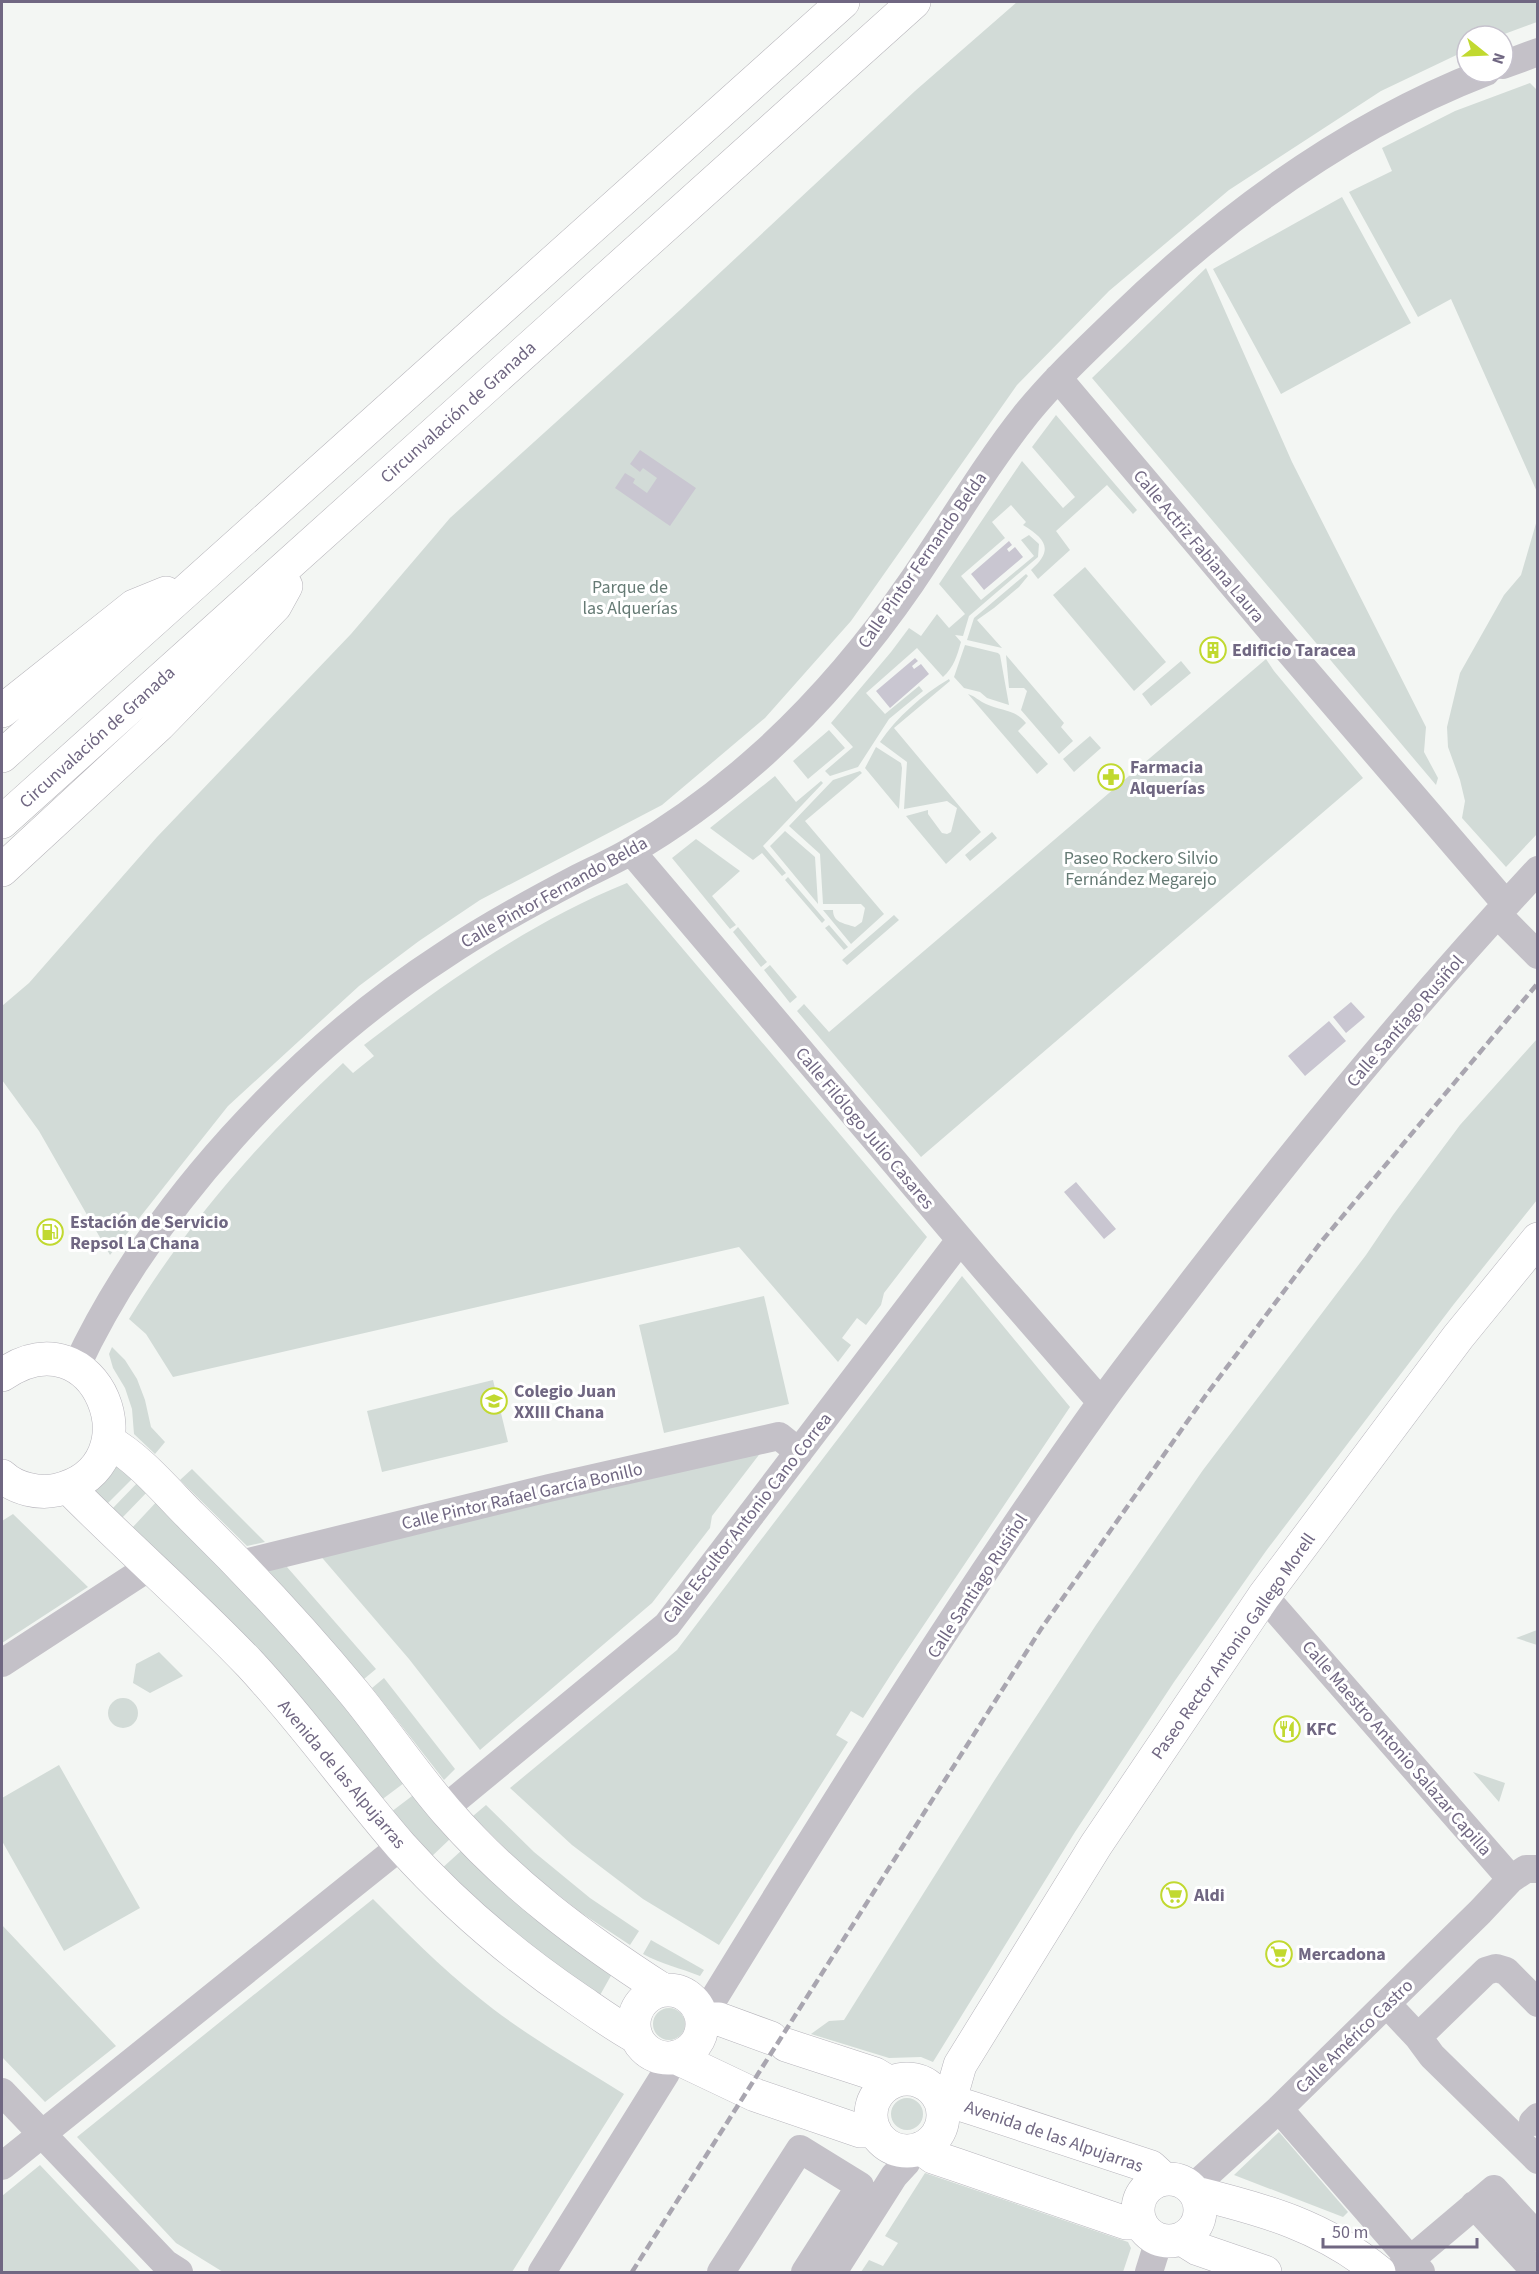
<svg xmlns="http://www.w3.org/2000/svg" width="1539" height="2274" font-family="'Source Sans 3',sans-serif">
  <rect width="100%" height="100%" fill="#f3f6f3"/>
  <!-- green -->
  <path fill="#d2dbd7" d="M1017 2H1537V22L1499 36H1467V50L1381 91 1229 190 1109 291 1017 385 851 621 765 718 662 805 480 900 419 941 359 986 228 1106 110 1255 39 1131 2 1080V1006L29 983 157 837 351 634 450 518 680 310 915 91Z
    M1530 83 1538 91 1537 492 1451 299 1418 317 1349 192 1392 171 1382 148 1455 111Z
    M1342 197 1411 323 1281 394 1213 269Z
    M1206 268 1292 462 1426 727 1424 752 1438 778 1436 785 1092 378Z
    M1056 415 1137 510 1133 514 1107 485 1056 531 1070 550 1038 579 1031 570C1054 550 1046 539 1023 525L1026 522 1011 505 992 522 1005 538 961 576 981 600 1034 556 1021 540 1029 535 1039 544 1038 557 969 616 963 636 955 635 961 642C957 656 954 667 943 677L917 648 866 693 885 714 919 686 923 691 889 719 858 767 830 776 825 771 853 747 831 723 891 652 909 628 921 636 937 614 949 628 965 614 939 584 1022 461 1063 508 1075 497 1032 447Z
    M1537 520V834L1506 867 1462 818 1465 801 1460 780 1448 747 1447 727 1460 673 1504 595 1521 575Z
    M1085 567 1166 662 1134 691 1053 595Z
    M1026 574 1028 576 1019 587 994 608 977 620 1002 648 967 640 974 618Z
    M965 645 998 653 1000 655 1009 705 987 698 980 692 964 688 954 677Z
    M1006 655 1064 723 1061 727 1073 741 1059 754 1021 710 1027 691 1024 688H1009Z
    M1266 659 1274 671 1363 778 921 1157 797 1011 804 1004 829 1032Z
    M1181 661 1191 673 1151 706 1142 694Z
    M949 679 950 681 894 728 981 832 946 864 906 816 928 810V814L942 833 947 834 951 832 957 808 947 801 904 809 907 762 880 742C897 717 922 695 949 679Z
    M968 694C975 696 979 701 986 704 1001 711 1015 709 1026 723L1018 731 1048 764 1037 774Z
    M829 730 845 748 808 779 793 761Z
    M1090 736 1101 748 1074 772 1063 759Z
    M876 747 901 763 902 768 899 809 865 768Z
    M860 771 862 773 805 821 884 914 851 944 823 910H833C833 923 844 923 855 927L862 922 865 908 861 904H823L820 854 789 826 833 780Z
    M775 776 796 802 821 781 823 783 763 846 786 873 782 876 762 853 753 860 710 828Z
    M785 831 815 857 818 904 770 846Z
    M992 832 997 838 970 861 965 855Z
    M696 839 740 871 712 896 736 925 730 929 672 858Z
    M788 877 825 920 822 923 785 880Z
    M627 883 927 1237 884 1293 881 1305 866 1325 857 1318 842 1338 851 1345 838 1362 739 1247 173 1377 146 1334 129 1319C189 1221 259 1141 343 1063L353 1073 374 1056 364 1045C446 982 531 922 627 883Z
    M894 915 899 920 847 965 842 960Z
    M829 925 848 947 844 950 825 928Z
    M738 927 767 962 761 967 733 932Z
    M770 965 797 997 790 1003 764 970Z
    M1537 1039V1200L1454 1304 1266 1551 1174 1682 1075 1832 933 2062 921 2057 889 2058 811 2034 829 2021 844 2020 994 1781 1096 1625 1203 1470 1366 1255 1393 1215 1460 1125Z
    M962 1276 1070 1407 897 1665 863 1718 851 1711 836 1735 848 1742 719 1945 643 1899 572 1845 510 1788 677 1650Z
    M764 1296 789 1404 664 1433 639 1325Z
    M112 1347 125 1360 137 1379 145 1400 151 1427 165 1442 155 1454 134 1434 132 1409 125 1388 113 1368 109 1354Z
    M493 1380 508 1442 382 1472 367 1411Z
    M765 1447 712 1516 710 1528 652 1603 480 1750 409 1659 318 1553Z
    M121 1460 136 1475 107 1504 93 1489Z
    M192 1469 265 1542 247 1546 180 1480Z
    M140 1480 150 1489 122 1518 112 1509Z
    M160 1498 234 1574 408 1780 380 1801 132 1528Z
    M13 1514 88 1587 2 1643V1521Z
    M287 1567 376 1669 364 1679 267 1569Z
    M1537 1630V1645L1516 1638Z
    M159 1652 183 1676 150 1693 133 1683 136 1664Z
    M384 1678 455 1769 444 1780 372 1688Z
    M108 1713a15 15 0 1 1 30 0a15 15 0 1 1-30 0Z
    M59 1765 140 1908 64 1951 2 1841V1798Z
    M1473 1772 1505 1783 1499 1802Z
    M416 1793 451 1838 430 1858 391 1812Z
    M486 1805 534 1852 590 1898 639 1931 630 1945 580 1912 525 1868 473 1816Z
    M462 1850 613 1972 599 1997 550 1965 440 1870Z
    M373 1899C407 1933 440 1967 478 1997 523 2034 575 2063 624 2094L512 2272H223L176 2243 77 2137Z
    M2 1925 116 2046 45 2102 2 2057Z
    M651 1940 704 1970 700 1976C680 1968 661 1964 643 1954Z
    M653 2024a16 16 0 1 1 32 0a16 16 0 1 1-32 0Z
    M891 2114a16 16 0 1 1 32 0a16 16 0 1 1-32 0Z
    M1279 2132 1348 2212 1343 2217 1234 2175Z
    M40 2165 141 2272H2V2196Z
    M925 2173 1128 2242 1131 2248 1123 2272H861L869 2260 883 2266 898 2243 885 2236Z"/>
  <!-- water -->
  <path fill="#c9c6d1" d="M640 450 696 488 670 526 615 488 625 473 635 479 633 483 647 493 657 478 643 468 640 472 630 464Z
    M1009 541 1012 545 1007 549 1009 552 1015 547 1023 557 984 590 971 574Z
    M915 658 918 661 912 666 914 669 921 664 929 674 890 708 876 691Z
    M1351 1002 1365 1017 1346 1033 1333 1017Z
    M1329 1021 1346 1041 1305 1076 1288 1056Z
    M1076 1182 1116 1229 1104 1239 1064 1192Z"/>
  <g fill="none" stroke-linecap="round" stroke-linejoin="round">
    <!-- major casing -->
    <g stroke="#b7b5bc" stroke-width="34">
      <path id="major" d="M2 1375C97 1309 158 1467 57 1490 39 1494 16 1489 2 1476
        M108 1441C140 1459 166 1491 192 1517 249 1573 304 1632 355 1694 386 1732 414 1774 447 1812 510 1884 582 1938 663 1990
        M68 1487C127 1547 192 1603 250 1664 304 1722 349 1786 401 1846 453 1904 514 1956 579 2000 598 2013 616 2026 636 2037
        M634 2024a34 34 0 1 1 68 0a34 34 0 1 1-68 0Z
        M702 2019H719L771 2038
        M786 2045 875 2074 890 2083
        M675 2057 755 2095 860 2131H875
        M871 2115a36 36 0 1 1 72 0a36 36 0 1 1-72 0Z
        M940 2099 954 2086 960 2065 1096 1845 1264 1596 1458 1337 1538 1239
        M942 2105 956 2103 975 2109 1151 2167 1164 2179
        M921 2148 933 2157 957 2165 1126 2223H1141
        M1138 2210a31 31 0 1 1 62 0a31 31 0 1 1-62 0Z
        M1196 2193C1265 2210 1323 2226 1379 2272
        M1182 2239 1198 2249 1265 2272"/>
    </g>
    <!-- highway casing -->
    <g stroke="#b6b4ba" stroke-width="34">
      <path id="highway" d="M2 711 134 606 166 593
        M2 756 843 2
        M2 822 914 2
        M2 870 159 725 275 606 286 586"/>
    </g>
    <!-- minor -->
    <path stroke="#c4c1c8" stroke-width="28" d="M1503 65 1538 52
      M1058 378 1280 641 1506 904
      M631 851 986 1270 1101 1402
      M1507 924 1538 955
      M76 1367C151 1207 295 1052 443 956 486 927 532 902 578 878 596 869 614 861 631 851 678 824 724 789 764 753 820 702 869 644 911 583 950 526 984 467 1027 413 1054 380 1085 351 1115 322 1222 218 1346 126 1486 72
      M240 1564 549 1488 779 1436 799 1452
      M1264 1596 1511 1879 1526 1869H1538
      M2 1663 137 1575 148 1564
      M444 1809 667 1625 960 1240
      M1387 2004 1418 2037 1432 2056 1538 2160
      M700 2012 713 2000C837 1798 963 1596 1100 1404 1130 1362 1163 1321 1194 1280 1302 1139 1416 1001 1538 870
      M1418 2037 1486 1971 1496 1968 1506 1971 1538 2003
      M2 2092 165 2263 179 2272
      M1279 2109 1421 2272
      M1533 2122 1538 2117
      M2 2166 401 1846
      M1192 2188 1279 2109 1480 1912 1511 1879
      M1474 2205 1536 2272
      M1397 2271 1494 2189 1538 2237
      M542 2272 666 2073 665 2058
      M721 2272 800 2149 860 2186 805 2272
      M833 2272 894 2176 906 2163 913 2150
      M1149 2272 1159 2240"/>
    <!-- major -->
    <use href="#major" stroke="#fff" stroke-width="33"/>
    <!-- highway -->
    <use href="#highway" stroke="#fff" stroke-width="33"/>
    <!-- rail -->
    <path stroke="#a9a6b0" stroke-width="4.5" stroke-dasharray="9 4.5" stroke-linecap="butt" d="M632 2272 1041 1629 1206 1395 1321 1242 1538 983"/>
  </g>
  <!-- icons -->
  <defs>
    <g id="building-ring" transform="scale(1.35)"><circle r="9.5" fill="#fff" stroke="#c1d930" stroke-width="1.5"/><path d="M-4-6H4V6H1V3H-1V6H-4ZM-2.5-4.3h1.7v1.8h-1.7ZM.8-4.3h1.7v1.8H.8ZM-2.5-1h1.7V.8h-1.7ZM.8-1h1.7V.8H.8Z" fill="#c1d930"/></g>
    <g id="pharmacy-ring" transform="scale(1.35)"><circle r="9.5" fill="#fff" stroke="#c1d930" stroke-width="1.5"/><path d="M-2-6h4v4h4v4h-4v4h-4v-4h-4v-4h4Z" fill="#c1d930"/></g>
    <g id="fuel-ring" transform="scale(1.35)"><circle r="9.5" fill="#fff" stroke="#c1d930" stroke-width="1.5"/><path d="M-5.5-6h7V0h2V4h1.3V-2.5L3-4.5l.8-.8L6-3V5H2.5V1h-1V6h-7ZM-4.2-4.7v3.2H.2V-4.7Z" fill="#c1d930"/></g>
    <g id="school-ring" transform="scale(1.35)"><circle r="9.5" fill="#fff" stroke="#c1d930" stroke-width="1.5"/><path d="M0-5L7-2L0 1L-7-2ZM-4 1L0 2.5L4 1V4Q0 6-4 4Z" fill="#c1d930"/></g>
    <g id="restaurant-ring" transform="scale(1.35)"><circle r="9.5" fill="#fff" stroke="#c1d930" stroke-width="1.5"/><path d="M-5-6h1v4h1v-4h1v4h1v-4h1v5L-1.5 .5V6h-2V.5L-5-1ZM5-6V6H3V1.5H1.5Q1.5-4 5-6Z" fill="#c1d930"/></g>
    <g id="supermarket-ring" transform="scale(1.35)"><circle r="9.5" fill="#fff" stroke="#c1d930" stroke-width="1.5"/><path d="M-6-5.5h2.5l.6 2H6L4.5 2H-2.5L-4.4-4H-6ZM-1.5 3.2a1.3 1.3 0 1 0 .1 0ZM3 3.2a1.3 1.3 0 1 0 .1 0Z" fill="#c1d930"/></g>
  </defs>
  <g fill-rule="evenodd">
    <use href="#building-ring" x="1213" y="650"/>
    <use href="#pharmacy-ring" x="1111" y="777"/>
    <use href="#fuel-ring" x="50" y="1232"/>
    <use href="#school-ring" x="494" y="1401"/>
    <use href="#restaurant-ring" x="1287" y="1729"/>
    <use href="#supermarket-ring" x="1174" y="1895"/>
    <use href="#supermarket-ring" x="1279" y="1954"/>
  </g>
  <g text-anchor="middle" stroke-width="6" stroke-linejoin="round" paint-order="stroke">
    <!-- street labels -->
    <g font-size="18" fill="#706782" stroke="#fff">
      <text transform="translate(458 412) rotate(-42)" y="6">Circunvalación de Granada</text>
      <text transform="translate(1199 546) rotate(50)" y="6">Calle Actriz Fabiana Laura</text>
      <text transform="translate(922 560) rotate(-55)" y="6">Calle Pintor Fernando Belda</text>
      <text transform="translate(97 737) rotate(-42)" y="6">Circunvalación de Granada</text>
      <text transform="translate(554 892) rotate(-29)" y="6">Calle Pintor Fernando Belda</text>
      <text transform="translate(1405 1021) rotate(-49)" y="6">Calle Santiago Rusiñol</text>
      <text transform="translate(865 1128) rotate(50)" y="6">Calle Filólogo Julio Casares</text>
      <text transform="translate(522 1496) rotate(-13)" y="6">Calle Pintor Rafael García Bonillo</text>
      <text transform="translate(747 1518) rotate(-52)" y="6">Calle Escultor Antonio Cano Correa</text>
      <text transform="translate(977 1586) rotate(-57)" y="6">Calle Santiago Rusiñol</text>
      <text transform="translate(1233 1646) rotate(-55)" y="6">Paseo Rector Antonio Gallego Morell</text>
      <text transform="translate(1397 1748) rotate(49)" y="6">Calle Maestro Antonio Salazar Capilla</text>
      <text transform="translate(342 1774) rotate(50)" y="6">Avenida de las Alpujarras</text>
      <text transform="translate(1354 2036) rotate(-44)" y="6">Calle Américo Castro</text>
      <text transform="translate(1054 2136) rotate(19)" y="6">Avenida de las Alpujarras</text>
    </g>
    <!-- park labels -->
    <g font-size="18" fill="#657a74" stroke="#fff">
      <text x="630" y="593">Parque de<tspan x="630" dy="21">las Alquerías</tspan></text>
      <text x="1141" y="864">Paseo Rockero Silvio<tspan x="1141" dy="21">Fernández Megarejo</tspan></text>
    </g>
    <!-- poi labels -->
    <g font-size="18" font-weight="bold" fill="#706782" stroke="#fff" text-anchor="start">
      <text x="1232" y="656">Edificio Taracea</text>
      <text x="1130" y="773">Farmacia<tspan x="1130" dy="21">Alquerías</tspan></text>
      <text x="70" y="1228">Estación de Servicio<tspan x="70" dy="21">Repsol La Chana</tspan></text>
      <text x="514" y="1397">Colegio Juan<tspan x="514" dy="21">XXIII Chana</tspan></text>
      <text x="1306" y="1735">KFC</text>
      <text x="1194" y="1901">Aldi</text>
      <text x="1298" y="1960">Mercadona</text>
    </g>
  </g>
  <!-- border -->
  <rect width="1539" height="2274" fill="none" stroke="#706782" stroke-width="6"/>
  <!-- north arrow -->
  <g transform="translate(1485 54) rotate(108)"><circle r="28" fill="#ffffff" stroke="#c6c2cd" stroke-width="1.5"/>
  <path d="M0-4.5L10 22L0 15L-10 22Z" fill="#c1d930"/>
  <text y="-9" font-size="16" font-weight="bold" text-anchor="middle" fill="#706782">N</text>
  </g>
  <!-- scale -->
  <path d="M1323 2238v9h154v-9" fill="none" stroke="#706782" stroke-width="3"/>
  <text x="1332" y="2238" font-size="18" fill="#706782" stroke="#ffffff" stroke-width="4.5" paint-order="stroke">50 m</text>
</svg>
